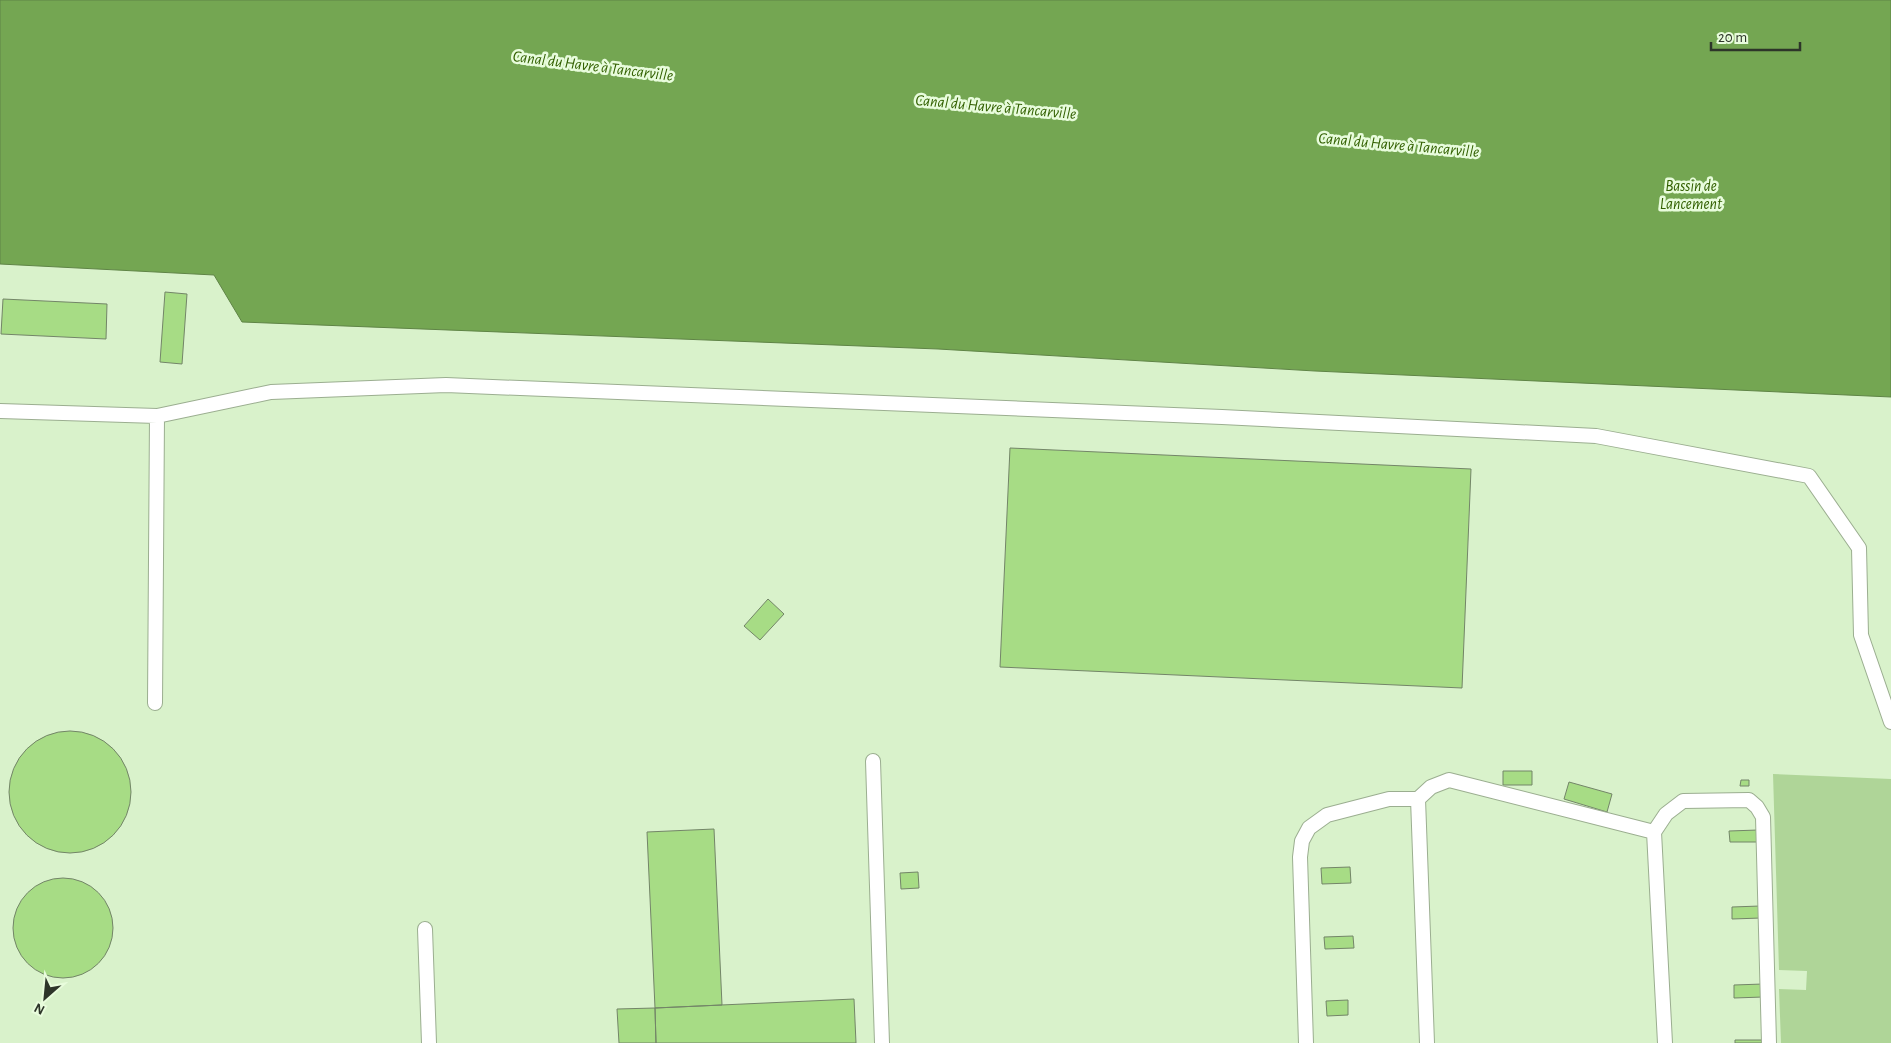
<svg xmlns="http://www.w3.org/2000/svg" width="1891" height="1043" font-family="'Alegreya Sans',sans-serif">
  <rect width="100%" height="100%" fill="#e8fcdc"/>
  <!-- built -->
  <path fill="#d9f2cb" d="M0 264 215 275 242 322 938 349 1315 371 1891 397V1043H0Z"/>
  <!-- green -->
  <path fill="#afd598" d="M1773 774 1891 779V1043H1781L1779 989 1806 990 1807 971 1779 970Z"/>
  <!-- water -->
  <path fill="#74a652" stroke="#5f8446" d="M0 0H1891V397L1315 371 938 349 242 322 214 275 0 264Z"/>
  <!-- building -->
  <path fill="#a7dc85" stroke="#738568" d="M165 292 187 294 182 364 160 362Z
    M3 299 107 304 106 339 1 334Z
    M1010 448 1471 469 1462 688 1000 667Z
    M768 599 784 614 760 640 744 626Z
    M9 792a61 61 0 1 1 122 0a61 61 0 1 1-122 0Z
    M1503 771H1532V785H1503Z
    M1741 780H1749V786H1740Z
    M1569 782 1612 794 1607 812 1564 799Z
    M714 829 722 1005 655 1008 647 832Z
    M1758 830V842H1730L1729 831Z
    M1350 867 1351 883 1322 884 1321 868Z
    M918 872 919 888 901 889 900 873Z
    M13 928a50 50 0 1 1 100 0a50 50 0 1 1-100 0Z
    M1760 906 1761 918 1732 919V907Z
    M1353 936 1354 948 1325 949 1324 937Z
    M1763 984V997L1734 998V985Z
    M854 999 856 1043H656L655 1008Z
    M1348 1000V1015L1327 1016 1326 1001Z
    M655 1008 656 1043H619L617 1009Z
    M1735 1040H1764V1043H1735Z"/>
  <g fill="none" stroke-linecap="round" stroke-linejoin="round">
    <!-- service casing -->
    <g stroke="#9bae90" stroke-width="16">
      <path id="service" d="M0 411 157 416
        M155 703 157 416 271 392 446 385 1222 417 1596 436 1809 476 1859 548 1861 635 1891 722
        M873 761 882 1043
        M1418 799 1427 1043
        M425 929 429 1043
        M1306 1043 1300 857 1302 841 1309 828 1327 815 1389 799H1418L1431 787 1449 780 1654 832
        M1665 1043 1654 832 1666 814 1683 801 1749 800 1757 807 1763 817 1769 1043"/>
    </g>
    <!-- service -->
    <use href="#service" stroke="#fff" stroke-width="14"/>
  </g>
  <g text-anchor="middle" stroke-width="5" stroke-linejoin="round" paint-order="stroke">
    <!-- water labels -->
    <g font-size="16" font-style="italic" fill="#326000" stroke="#e8fcdc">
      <text transform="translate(593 65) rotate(7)" y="6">Canal du Havre à Tancarville</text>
      <text transform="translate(996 106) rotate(5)" y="6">Canal du Havre à Tancarville</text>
      <text transform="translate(1399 144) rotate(5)" y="6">Canal du Havre à Tancarville</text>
      <text x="1691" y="191">Bassin de<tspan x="1691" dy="18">Lancement</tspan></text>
    </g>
  </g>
  <!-- north arrow -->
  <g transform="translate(45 998) rotate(207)" stroke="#e8fcdc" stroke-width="4" paint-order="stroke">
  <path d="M0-4L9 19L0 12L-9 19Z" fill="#2d3529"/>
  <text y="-8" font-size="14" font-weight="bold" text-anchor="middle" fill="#2d3529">N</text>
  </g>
  <!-- scale -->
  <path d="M1711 42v8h89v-8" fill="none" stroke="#2d3529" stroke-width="2.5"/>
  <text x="1718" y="42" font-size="15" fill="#2d3529" stroke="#e8fcdc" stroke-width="4" paint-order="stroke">20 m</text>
</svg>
